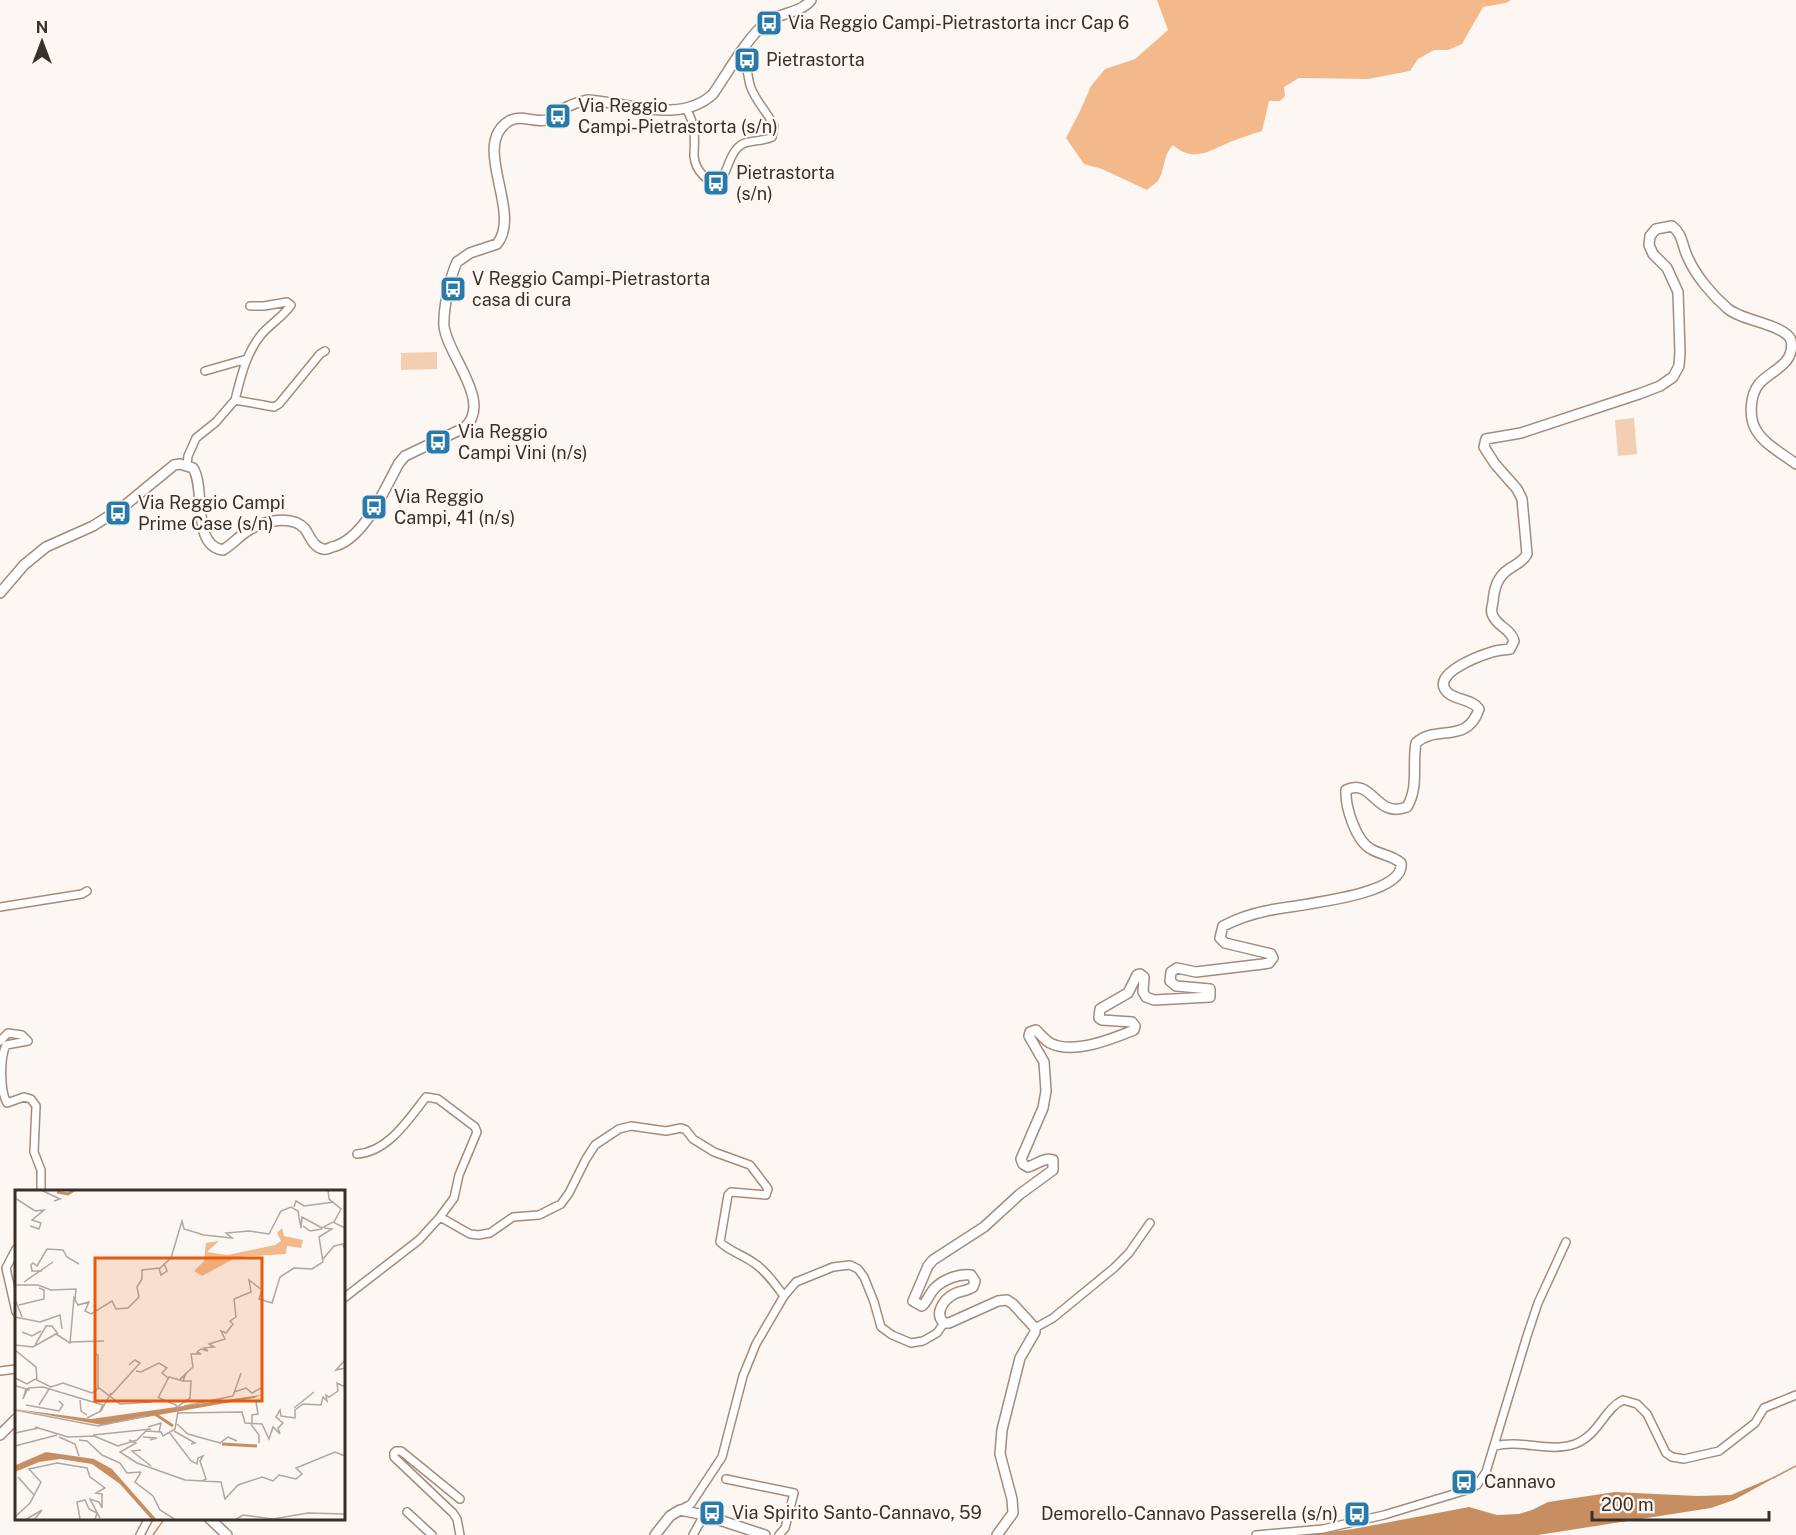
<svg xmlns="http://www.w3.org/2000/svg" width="1796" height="1535" font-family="'Public Sans',sans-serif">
  <rect width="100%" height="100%" fill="#fcf7f3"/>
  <!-- green -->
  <path fill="#f3ceb2" d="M437 352V369L401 370V353Z
    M1634 418 1637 454 1618 456 1615 420Z"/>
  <!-- forest -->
  <path fill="#f4b98b" d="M1157 0H1511L1506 3 1483 7 1462 44 1448 50H1434L1418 59 1410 71 1368 79 1299 78 1284 87 1285 96 1280 101H1269L1262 131C1251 134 1241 138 1230 142 1209 151 1193 163 1173 145 1162 157 1166 168 1158 181 1155 184 1150 187 1147 190L1102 169 1084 164 1066 138 1081 109 1091 86 1105 69 1135 59 1168 30Z"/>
  <!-- water -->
  <path fill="#c78f61" d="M1783 1473 1734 1500 1711 1508 1538 1535H1306L1353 1529 1469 1507 1497 1515 1519 1514 1532 1510 1548 1502 1615 1492 1697 1496 1731 1495Z"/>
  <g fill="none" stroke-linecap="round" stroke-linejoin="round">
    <!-- stream -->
    <path stroke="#c78f61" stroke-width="1.5" d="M1773 1478 1796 1466
      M153 1535 165 1518"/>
    <!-- street casing -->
    <g stroke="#a38c7b" stroke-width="10">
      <path id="street" d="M686 109C691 116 693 123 694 132 695 140 694 148 694 156 695 169 708 187 722 179 729 166 732 144 749 142 757 140 765 141 772 137L774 126C768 113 757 103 751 88 747 78 749 64 739 57
        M205 371 247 359
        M235 400C241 377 246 353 261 335 270 324 283 317 291 305L287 302 264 306H250
        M187 465 188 456 196 438 216 422 235 400 274 407 279 404 320 354 325 351
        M0 907 82 894 87 891
        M0 1041 8 1033 22 1035 28 1041 6 1045C0 1058 0 1091 7 1103L24 1097 31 1099 36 1106 34 1152 41 1170V1192
        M440 1217 470 1234 478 1235 490 1233 513 1217 539 1215 561 1204 569 1193 586 1159 595 1145 619 1129 631 1126 666 1131 681 1128 686 1130 693 1139 714 1152 750 1165 766 1186 768 1189 766 1195 731 1192 728 1195 720 1242C729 1251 743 1255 754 1263 766 1271 775 1284 784 1296
        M16 1249 6 1268 16 1312
        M344 1298 419 1240 440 1217 454 1198 459 1175 477 1132 475 1127 438 1099 426 1097C409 1119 388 1152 357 1154
        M1035 1328 1053 1318 1114 1268 1129 1253 1150 1223
        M0 1371 16 1369
        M1495 1446C1521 1439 1549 1453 1575 1444 1599 1435 1604 1409 1623 1400L1637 1404 1647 1414 1666 1453 1672 1457 1684 1459 1719 1451 1755 1423 1764 1408 1796 1395
        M726 1479 794 1493 785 1528 779 1535
        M460 1499 401 1451H396L394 1453V1457L453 1513 457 1519 460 1535
        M680 1510 691 1504 722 1457 743 1376 756 1344 784 1296 796 1282 833 1267 850 1265 858 1269 864 1277 874 1302 881 1327 892 1335 911 1343 923 1341 937 1333 944 1323
        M407 1512 432 1535
        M140 1535 149 1518
        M693 1535 704 1515
        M1256 1535 1323 1529 1384 1515 1467 1490 1477 1485 1486 1472 1527 1336 1538 1303 1566 1242"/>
    </g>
    <!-- secondary casing -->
    <g stroke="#a38c7b" stroke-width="12">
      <path id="secondary" d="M0 593 24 565 46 547 93 526 123 507 174 465 180 464 193 468C206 488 191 546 223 550 233 544 239 536 249 530 264 521 292 514 305 529 310 536 313 547 323 549 327 550 329 548 332 547 364 540 384 490 399 463L405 456 464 428C494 403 447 355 444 326 443 309 450 277 457 262L470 253 497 244C523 212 470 145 509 121 522 114 533 123 546 120 553 119 559 112 565 108 572 104 579 102 587 100 627 102 680 125 713 94 727 74 748 36 766 23 779 12 800 14 811 0
        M0 1435 16 1419
        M209 1518 227 1535
        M655 1535 670 1516 680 1510 704 1515 765 1535
        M997 1535 1013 1513 1012 1499 1000 1454 1002 1430 1020 1358 1035 1332V1328L1013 1304 1007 1300 998 1301 949 1323H944C934 1314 943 1300 954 1294 960 1291 967 1291 973 1287L975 1281 971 1275C959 1273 942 1280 934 1289 929 1294 928 1301 922 1306L913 1301 928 1266 933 1260 984 1227 1020 1194 1053 1170V1160C1044 1157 1038 1164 1028 1167L1023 1164 1021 1159 1043 1108 1046 1091 1044 1062 1029 1036 1030 1032 1036 1030C1040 1034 1045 1040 1050 1043 1073 1055 1112 1039 1134 1030L1135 1026 1132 1022 1102 1020 1099 1018 1100 1009 1128 993 1137 975 1140 974 1144 977 1143 992 1146 997 1154 1000 1210 997V989L1176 986 1170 981 1171 972 1177 968 1196 972 1263 964 1269 963 1273 958 1271 954 1225 943 1220 938 1223 926C1237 919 1251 914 1266 911 1290 905 1406 897 1401 863 1392 855 1381 855 1371 849 1356 841 1345 807 1346 790 1373 777 1375 819 1407 807 1419 787 1412 765 1416 743 1436 724 1467 745 1479 709 1471 698 1456 701 1447 692 1430 674 1479 656 1492 652 1498 650 1504 650 1510 649L1514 641C1511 629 1498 627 1493 616 1490 611 1492 608 1493 602 1494 589 1497 577 1509 569 1516 564 1523 562 1527 554L1522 499 1517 489 1495 464 1484 447 1486 439 1521 433 1639 394 1660 386 1673 377 1679 366 1680 352 1678 292 1667 268 1653 254 1649 245 1650 236 1656 229 1672 226C1683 234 1682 246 1688 258 1696 276 1712 295 1727 308 1741 321 1784 324 1791 340 1796 365 1769 371 1759 384 1750 395 1749 416 1755 428 1762 443 1783 454 1796 464"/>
    </g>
    <!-- street -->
    <use href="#street" stroke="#fff" stroke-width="7"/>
    <!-- secondary -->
    <use href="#secondary" stroke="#fff" stroke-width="9"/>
  </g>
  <!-- icons -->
  <defs>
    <g id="bus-square" transform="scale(1.35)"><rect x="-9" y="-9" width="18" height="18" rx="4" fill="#287aab" stroke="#fcf7f3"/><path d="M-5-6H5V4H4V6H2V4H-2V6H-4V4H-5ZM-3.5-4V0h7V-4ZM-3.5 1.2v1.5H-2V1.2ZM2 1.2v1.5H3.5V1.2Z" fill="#fff"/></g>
  </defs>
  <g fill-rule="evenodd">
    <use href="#bus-square" x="769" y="23"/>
    <use href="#bus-square" x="747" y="60"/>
    <use href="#bus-square" x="558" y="116"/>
    <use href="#bus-square" x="716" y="183"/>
    <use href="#bus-square" x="453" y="289"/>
    <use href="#bus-square" x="438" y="442"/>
    <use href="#bus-square" x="374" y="507"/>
    <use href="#bus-square" x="118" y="513"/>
    <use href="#bus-square" x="1464" y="1482"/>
    <use href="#bus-square" x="712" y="1513"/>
    <use href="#bus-square" x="1357" y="1514"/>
  </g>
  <g text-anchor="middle" stroke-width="4.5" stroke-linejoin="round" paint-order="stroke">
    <!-- poi labels -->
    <g font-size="18" fill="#3a3029" stroke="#fcf7f3" text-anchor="start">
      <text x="788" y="29">Via Reggio Campi-Pietrastorta incr Cap 6</text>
      <text x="766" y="66">Pietrastorta</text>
      <text x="578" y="112">Via Reggio<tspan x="578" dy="21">Campi-Pietrastorta (s/n)</tspan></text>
      <text x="736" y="179">Pietrastorta<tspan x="736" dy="21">(s/n)</tspan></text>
      <text x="472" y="285">V Reggio Campi-Pietrastorta<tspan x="472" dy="21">casa di cura</tspan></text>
      <text x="458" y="438">Via Reggio<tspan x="458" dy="21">Campi Vini (n/s)</tspan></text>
      <text x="394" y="503">Via Reggio<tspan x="394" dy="21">Campi, 41 (n/s)</tspan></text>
      <text x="138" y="509">Via Reggio Campi<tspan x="138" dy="21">Prime Case (s/n)</tspan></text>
      <text x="1484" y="1488">Cannavo</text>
      <text x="732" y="1519">Via Spirito Santo-Cannavo, 59</text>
      <text x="1338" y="1520" text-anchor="end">Demorello-Cannavo Passerella (s/n)</text>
    </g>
  </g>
  <!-- overview -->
  <g transform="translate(15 1190)">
    <rect width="330" height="330" fill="#fcf7f3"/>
    <path d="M267 38 269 46 288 50 286 58 272 56 271 64 222 67 187 86 179 81 189 71 191 53 204 51 192 62 212 65 260 55 266 51 262 43Z" fill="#f4b98b"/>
    <path d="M246 205 239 208 87 235 0 219 76 229ZM31 262 79 269 97 279 142 330H137L105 294 77 274 45 269 24 272 0 282 1 275Z" fill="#c78f61"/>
    <path fill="none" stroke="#c78f61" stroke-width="3" d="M42 2 53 4 59 0M140 224 158 236M207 254 242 256"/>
    <path fill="none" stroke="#aea7a2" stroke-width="1.5" d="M26 0 45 9 39 11M313 0 314 9 326 19 319 32M0 8 20 21 29 20 17 30 26 33 24 39 15 36M279 17 281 11 289 16 319 12M288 36 295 41 307 39M308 69 319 56 328 54 329 58M144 78 146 85 152 81 149 73M27 81H17L16 75 18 73 22 76 32 59 48 60 52 67 64 74M9 92 38 72M0 95H23L36 100 61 99 60 109M0 109 7 127M4 115 29 109V100L24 98M0 127 25 132 45 125 47 139M7 142 17 146 26 141M55 152 89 151M0 155 18 157 41 144 55 153 59 108 63 115 74 112 70 121 76 124 97 111 101 119 113 118 124 107 122 97 127 89V80L145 78 156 68 167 31 169 39 189 45 217 48 211 43 234 41 254 44 266 21 276 17 283 21 286 38 287 27 307 38 318 32 330 38M20 155 31 136H37L43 144M0 160 21 177 22 190M80 167 81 164 83 165V199M330 170 321 180 330 178M121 181 126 182 144 173 152 178 147 183 153 188M0 188 12 194 20 189 36 197 48 193 77 203 84 198 105 214 137 212M0 192 1 196 15 200M13 198 28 197 88 215 85 221M11 199 8 209 13 198M219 202 231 198 237 203 248 197M96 205 125 173 120 170 114 175M143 208 154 187 168 191M65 210 66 221 72 225M11 215 44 221 48 215 44 211M24 215 34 199M169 216 218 206 226 183M162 217 175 208 176 191H168L170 186 165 189 178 177 176 164H186L182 162 186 159 193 161 189 158 199 157 194 154 210 149 206 141 211 143 218 134 215 131 221 127 219 109 236 102 234 90 247 100 244 109 257 113 265 87 279 78 297 79 308 72 304 47 317 39 309 38M279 218 299 202M0 220 83 236 131 226M163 223 227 222 230 233 247 234 254 249 258 237 265 244 263 238 268 233 261 227 265 220 266 226 280 228V220L288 214 306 215 308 207 312 211 311 205 314 207 323 201 322 193 330 197M72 228 86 221 96 203M235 233 244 245V253M162 234 173 244 205 253 213 247 222 251M237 234V225L243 224 241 212M20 237 53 247 79 246 103 256 122 250 131 241 146 242 148 246 160 239 163 221 161 215 144 208M133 237 146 233 144 242M159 241 180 253 176 254M154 242 176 271 182 274 183 268 188 266 185 271 191 289 187 291M0 243 24 238M78 245 136 239M44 247 60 254 64 266M128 247 142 248 135 250M64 250 72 251 87 265 105 273 112 283 126 282M114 250 121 253 105 262 122 273 170 290 206 292 210 309 223 295 247 287 258 291 264 285 281 289 287 284 281 278 320 262 330 266M0 256 42 245M126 260 117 261 136 276M126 282 120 292 138 306 145 320 161 330M3 287 19 305M0 327 15 313 26 292 14 279 42 273 72 278 75 287 90 298 81 303 87 304V318L84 312 75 309 85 328 82 323M65 329 62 312 70 310 74 319 82 323 80 330M10 330 27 320 19 330M220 330 228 325 258 329 293 323 330 324"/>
    <path fill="#e8590c" fill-opacity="0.15" stroke="#e8590c" stroke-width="3" d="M80 68H247V211H80Z"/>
    <rect width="330" height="330" fill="none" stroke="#3a3029" stroke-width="3"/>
  </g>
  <!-- north arrow -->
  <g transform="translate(42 42)" stroke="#fcf7f3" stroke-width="4.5" paint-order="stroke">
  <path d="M0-4.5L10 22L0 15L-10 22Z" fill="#3a3029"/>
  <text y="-9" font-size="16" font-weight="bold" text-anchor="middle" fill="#3a3029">N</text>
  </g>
  <!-- scale -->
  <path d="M1592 1511v9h177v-9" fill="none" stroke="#3a3029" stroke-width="3"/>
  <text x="1601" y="1511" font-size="18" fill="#3a3029" stroke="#fcf7f3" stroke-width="4.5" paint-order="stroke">200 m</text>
</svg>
